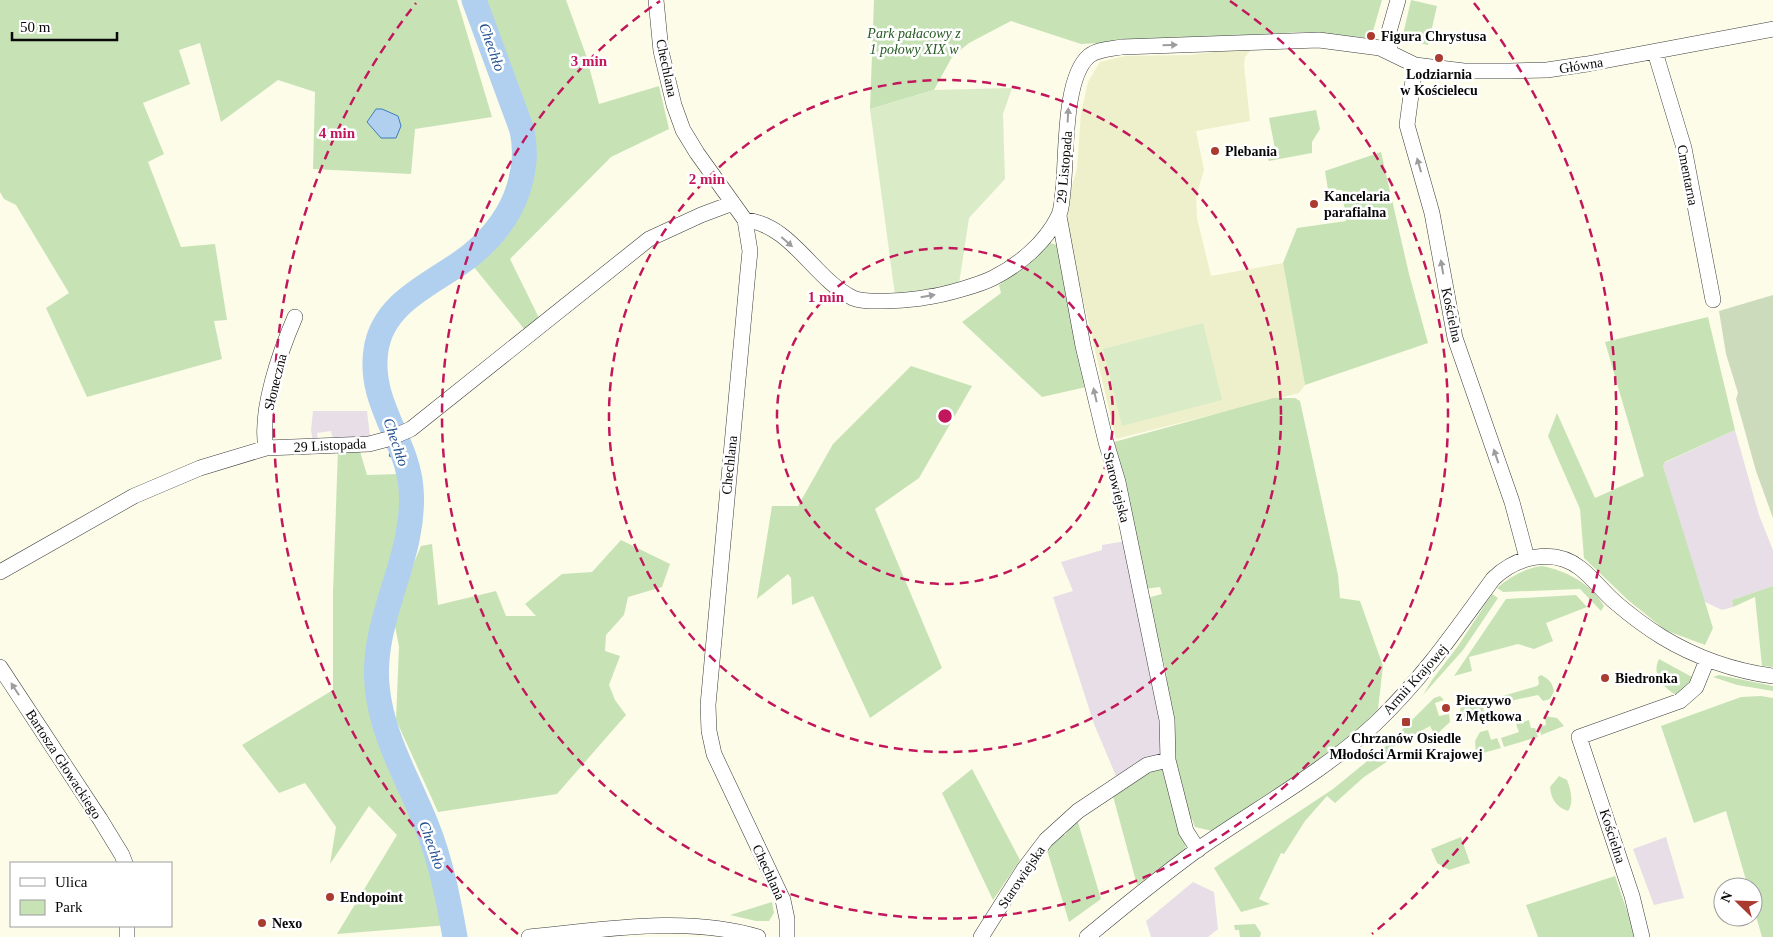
<svg xmlns="http://www.w3.org/2000/svg" width="1773" height="937" font-family="'Times New Roman',serif">
  <rect width="100%" height="100%" fill="#fdfce8"/>
  <!-- industrial -->
  <path fill="#e8dee8" d="M313 411H367L370 436 340 440 332 436 331 431 317 433 318 438 313 442 311 430Z
    M1735 430 1759 515 1773 550V586L1732 600 1733 607 1722 610 1703 601 1663 466 1664 463Z
    M1126 541 1169 749 1116 776 1094 724 1053 597 1073 591 1061 562 1102 550V545Z
    M1666 837 1684 898 1654 905 1633 849Z
    M1193 882 1214 892 1218 929 1208 937H1151L1146 921Z"/>
  <!-- farmland -->
  <path fill="#eef0cb" d="M1254 46 1245 57 1244 65 1250 121 1196 131 1204 170 1196 197 1197 218 1211 276 1283 263 1305 385 1299 393 1116 439 1069 240 1067 205 1077 168 1081 113 1088 82 1100 62 1125 56 1191 55Z"/>
  <!-- green -->
  <path fill="#c7e3b6" d="M0 0H457L492 117 415 129 411 174 313 169 315 92 278 80 221 122 200 43 179 50 190 84 143 103 164 154 148 162 181 247 215 244 227 320 214 321 222 359 87 397 46 308 69 293 16 205 4 199 0 192Z
    M483 0H566L586 55 599 104 659 86 669 129 611 157 510 259 539 318 525 330 473 266 512 223 527 182 530 151 528 121Z
    M874 0H1382L1371 38 1304 32 1081 44 1011 21 969 43 952 57 934 90 870 109Z
    M1411 0 1437 6 1428 45 1402 39Z
    M1316 110 1320 129 1312 142V153L1269 161 1268 159 1276 154 1269 118Z
    M1381 152 1409 274 1428 343 1305 385 1283 263 1297 228 1346 221 1342 190H1328L1325 171Z
    M1047 242 1060 246 1086 387 1042 397 962 322 1001 293 999 285 1033 258Z
    M1708 317 1735 430 1665 462 1663 466 1713 628 1705 645 1665 630 1628 600 1584 558 1580 509 1548 436 1557 413 1595 498 1644 476 1605 342Z
    M911 366 972 386 919 478 875 509 942 668 870 718 813 596 792 605 791 578 788 574 757 599 772 506H798L833 444Z
    M1274 398H1295L1300 401 1338 575 1340 598 1360 601 1383 666 1378 709 1342 747 1212 831 1195 827 1192 819H1189L1173 754 1166 671 1147 598 1162 594 1160 587 1145 589 1130 505 1114 442Z
    M359 448 367 475 400 474 404 485 402 528 375 639 373 704 392 758 420 820 441 878 449 925 337 934 397 835 369 806 330 864 336 827 305 783 279 793 242 745 333 690V592L338 449Z
    M621 540 670 564 662 587 628 597 624 615 606 635 605 651 620 656 609 685 615 700 626 715 557 794 438 812 396 720 399 647 395 626 398 600 421 546 432 544 438 605 496 591 506 616H536L525 604 562 574 592 572Z
    M1542 566C1567 571 1590 583 1604 606L1601 611 1580 589 1503 592 1497 588C1510 577 1525 568 1542 566Z
    M1773 586V667L1762 666 1755 597 1733 607 1732 600Z
    M1492 594 1498 598 1463 650 1423 695 1432 680 1458 646Z
    M1576 595 1587 607 1546 623 1553 641 1534 649 1518 644 1469 657 1472 671 1454 676 1506 599Z
    M1659 659 1692 677 1688 686 1676 695C1663 687 1651 675 1659 659Z
    M1541 675C1549 679 1552 682 1554 691L1550 699 1543 701 1538 695 1483 707 1485 718 1470 721 1465 718 1460 712 1461 703 1468 696 1471 705 1537 686 1539 684 1538 677Z
    M1719 675 1773 686V691L1737 685 1713 677Z
    M1440 696 1444 700 1435 703 1439 716 1449 714 1450 722 1435 736 1430 726 1389 749 1394 757 1364 777 1335 803 1327 796 1305 821 1284 854 1281 853 1259 899 1270 904 1241 912 1214 868 1333 789 1387 745 1434 698Z
    M1761 696 1773 698V937H1762L1753 906V887H1748L1726 811 1694 823 1661 726 1741 697Z
    M1545 716 1557 718 1564 726 1541 735 1539 727 1546 725Z
    M1529 720 1531 728H1535L1538 737 1504 747 1501 738 1519 732 1516 724Z
    M1488 730 1491 740 1497 738 1501 748 1476 755 1475 741 1480 732Z
    M1157 768 1165 771 1186 849 1137 885 1113 796 1146 772Z
    M972 769 1020 860 993 900 942 793Z
    M1559 776 1567 780C1571 790 1574 803 1568 811 1556 807 1551 799 1550 787Z
    M1077 819 1101 899 1069 922 1047 850 1061 835H1065Z
    M1461 837 1470 863 1449 870 1437 863 1431 849Z
    M1615 876 1636 937H1538L1526 905Z
    M772 902 774 913 769 921H756L730 915Z
    M1255 924 1261 933 1260 937H1240L1239 930H1235L1234 925Z"/>
  <!-- cemetery -->
  <path fill="#cddbbd" d="M1773 295V518L1756 471 1736 399 1738 393 1726 354 1719 311Z"/>
  <!-- pitch -->
  <path fill="#daebc7" d="M1012 88 1003 114 1005 179 969 218 959 284 895 295 870 109 934 90Z
    M1203 323 1222 400 1122 426 1103 349Z"/>
  <!-- water -->
  <path fill="#b1d0ef" stroke="#3f7bbf" d="M376 109H382L398 116 401 126 396 138H381L367 122Z"/>
  <g fill="none" stroke-linecap="round" stroke-linejoin="round">
    <!-- stream -->
    <path stroke="#3f7bbf" stroke-width="4.5" d="M391 455 403 457"/>
    <!-- river -->
    <path stroke="#b1d0ef" stroke-width="25" d="M455 937C448 898 441 861 426 824 408 779 381 735 377 685 371 617 417 556 411 488 407 439 368 403 376 350 383 300 436 283 471 255 493 237 511 214 519 187 525 166 526 150 522 130L474 0"/>
    <!-- minor casing -->
    <g stroke="#3c3c3c" stroke-width="16">
      <path id="minor" d="M656 0 661 51 674 105 683 130 697 153 745 220 750 251 748 271 708 705 709 731 714 754 783 900 787 919V937
        M1390 52 1388 35 1398 0
        M1655 52 1684 148 1713 300
        M1415 65 1407 125 1432 213 1455 338 1512 502 1527 558
        M745 220C791 224 814 279 853 298 866 304 913 300 928 297 944 295 979 285 993 278 1019 265 1045 243 1058 217 1062 210 1062 199 1063 191 1067 157 1063 78 1089 56 1098 49 1111 49 1122 47L1319 40 1380 48 1415 65 1464 71H1510L1547 70 1587 64 1773 29
        M266 448C259 411 280 352 295 317
        M0 572 134 496 200 468 266 448 369 444 388 439 411 429 649 239 701 215 733 203
        M0 667 100 819 122 855 125 863
        M1168 760 1186 831 1198 850
        M127 926V937
        M529 937C602 930 686 915 758 937
        M981 937 1024 869 1046 840 1078 811 1147 765 1168 760 1167 720 1118 482 1106 442 1083 346 1059 216
        M1087 937C1123 907 1159 878 1197 850 1257 808 1322 773 1376 723 1423 678 1455 631 1493 579 1515 557 1553 547 1580 568 1593 578 1603 592 1616 603 1630 615 1646 627 1662 637 1695 657 1735 671 1773 676
        M1642 937 1632 896 1579 737 1680 701 1696 687 1707 660"/>
    </g>
    <!-- minor -->
    <use href="#minor" stroke="#fff" stroke-width="15"/>
  </g>
  <!-- one-way arrows -->
  <defs><path id="oneway-solid" d="M-6-.8H1V-3.2L6.5 0L1 3.2V.8H-6Z" transform="scale(1.25)"/></defs>
  <g fill="#9d9d9d">
    <use href="#oneway-solid" transform="translate(1170 45) rotate(-2)"/>
    <use href="#oneway-solid" transform="translate(1068 115) rotate(-87)"/>
    <use href="#oneway-solid" transform="translate(1419 165) rotate(-106)"/>
    <use href="#oneway-solid" transform="translate(787 242) rotate(41)"/>
    <use href="#oneway-solid" transform="translate(1442 267) rotate(-100)"/>
    <use href="#oneway-solid" transform="translate(928 296) rotate(-10)"/>
    <use href="#oneway-solid" transform="translate(1095 395) rotate(-103)"/>
    <use href="#oneway-solid" transform="translate(1496 456) rotate(-109)"/>
    <use href="#oneway-solid" transform="translate(15 689) rotate(-123)"/>
  </g>
  <!-- distance rings -->
  <g fill="none" stroke="#c2185b" stroke-width="2.5" stroke-dasharray="9 6">
    <circle cx="945" cy="416" r="168"/>
    <circle cx="945" cy="416" r="336"/>
    <path d="M1230 1A503 503 0 1 1 660 1"/>
    <path d="M518 934A671 671 0 0 1 416 3M1474 3A671 671 0 0 1 1372 934"/>
  </g>
  <!-- markers -->
  <g fill="#ab3a2f" stroke="#fff" stroke-width="2">
    <circle cx="1371" cy="36" r="5"/>
    <circle cx="1439" cy="58" r="5"/>
    <circle cx="1215" cy="151" r="5"/>
    <circle cx="1314" cy="204" r="5"/>
    <circle cx="1605" cy="678" r="5"/>
    <circle cx="1446" cy="708" r="5"/>
    <rect x="1401" y="717" width="10" height="10" rx="2.5"/>
    <circle cx="330" cy="897" r="5"/>
    <circle cx="262" cy="923" r="5"/>
  </g>
  <g text-anchor="middle" stroke-width="5" stroke-linejoin="round" paint-order="stroke">
    <!-- park labels -->
    <g font-size="14" font-style="italic" fill="#255a21" stroke="#fff">
      <text x="914" y="38">Park pałacowy z<tspan x="914" dy="16">1 połowy XIX w</tspan></text>
    </g>
    <!-- poi labels -->
    <g font-size="14" font-weight="bold" fill="#090909" stroke="#fff" text-anchor="start">
      <text x="1381" y="41">Figura Chrystusa</text>
      <text x="1439" y="79" text-anchor="middle">Lodziarnia<tspan x="1439" dy="16">w Kościelecu</tspan></text>
      <text x="1225" y="156">Plebania</text>
      <text x="1324" y="201">Kancelaria<tspan x="1324" dy="16">parafialna</tspan></text>
      <text x="1615" y="683">Biedronka</text>
      <text x="1456" y="705">Pieczywo<tspan x="1456" dy="16">z Mętkowa</tspan></text>
      <text x="1406" y="743" text-anchor="middle">Chrzanów Osiedle<tspan x="1406" dy="16">Młodości Armii Krajowej</tspan></text>
      <text x="340" y="902">Endopoint</text>
      <text x="272" y="928">Nexo</text>
    </g>
    <!-- street labels -->
    <g font-size="14" fill="#090909" stroke="#fff">
      <text transform="translate(1581 65) rotate(-9)" y="5">Główna</text>
      <text transform="translate(667 68) rotate(78)" y="5">Chechlana</text>
      <text transform="translate(1064 167) rotate(-85)" y="5">29 Listopada</text>
      <text transform="translate(1688 175) rotate(79)" y="5">Cmentarna</text>
      <text transform="translate(1452 315) rotate(78)" y="5">Kościelna</text>
      <text transform="translate(275 382) rotate(-76)" y="5">Słoneczna</text>
      <text transform="translate(330 445) rotate(-3)" y="5">29 Listopada</text>
      <text transform="translate(729 465) rotate(-84)" y="5">Chechlana</text>
      <text transform="translate(1117 487) rotate(76)" y="5">Starowiejska</text>
      <text transform="translate(1415 679) rotate(-48)" y="5">Armii Krajowej</text>
      <text transform="translate(64 764) rotate(57)" y="5">Bartosza Głowackiego</text>
      <text transform="translate(1613 836) rotate(72)" y="5">Kościelna</text>
      <text transform="translate(769 872) rotate(65)" y="5">Chechlana</text>
      <text transform="translate(1021 877) rotate(-56)" y="5">Starowiejska</text>
    </g>
    <!-- water labels -->
    <g font-size="15" font-style="italic" fill="#204f8e" stroke="#fff">
      <text transform="translate(492 47) rotate(70)" y="5">Chechło</text>
      <text transform="translate(396 442) rotate(71)" y="5">Chechło</text>
      <text transform="translate(432 845) rotate(70)" y="5">Chechło</text>
    </g>
  </g>
  <circle cx="945" cy="416" r="8" fill="#c2185b" stroke="#fff" stroke-width="2.5"/>
  <g font-size="15" text-anchor="middle" font-weight="bold" fill="#c2185b" stroke="#fff" stroke-width="5" stroke-linejoin="round" paint-order="stroke">
    <text x="589" y="66">3 min</text>
    <text x="337" y="138">4 min</text>
    <text x="707" y="184">2 min</text>
    <text x="826" y="302">1 min</text>
  </g>
  <!-- legend -->
  <rect x="10" y="862" width="162" height="65" fill="#ffffff" stroke="#9d9d9d"/>
  <rect x="20" y="878" width="25" height="8" fill="#ffffff" stroke="#9d9d9d"/>
  <text x="55" y="887" font-size="15" fill="#090909">Ulica</text>
  <rect x="20" y="900" width="25" height="15" fill="#c7e3b6" stroke="#9d9d9d"/>
  <text x="55" y="912" font-size="15" fill="#090909">Park</text>
  <!-- north arrow -->
  <g transform="translate(1738 902) rotate(293)"><circle r="24" fill="#ffffff" stroke="#9d9d9d"/>
  <path d="M0-4L9 19L0 12L-9 19Z" fill="#ab3a2f"/>
  <text y="-8" font-size="14" font-weight="bold" text-anchor="middle" fill="#090909">N</text>
  </g>
  <!-- scale -->
  <path d="M12 32v8h105v-8" fill="none" stroke="#090909" stroke-width="2.5"/>
  <text x="20" y="32" font-size="15" fill="#090909" stroke="#ffffff" stroke-width="4" paint-order="stroke">50 m</text>
</svg>
